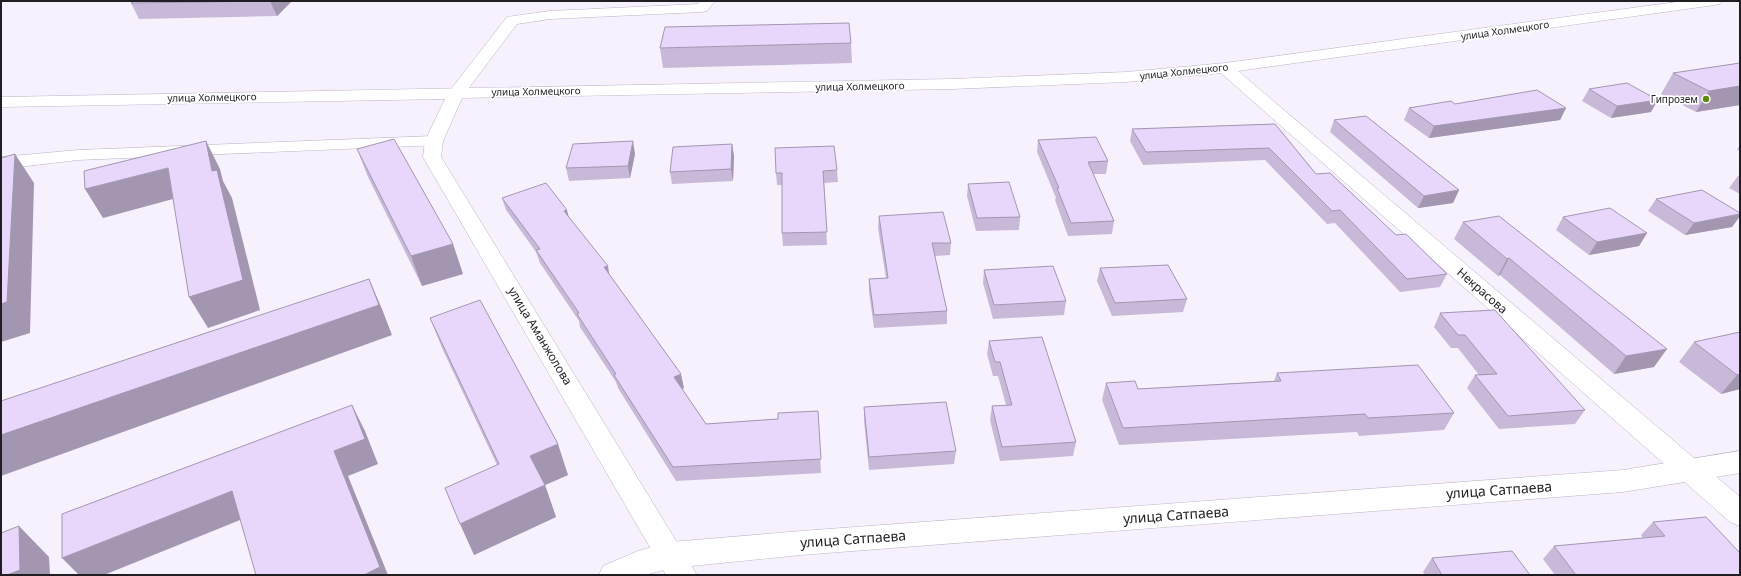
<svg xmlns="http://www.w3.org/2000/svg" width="1741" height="576" font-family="'Noto Sans',sans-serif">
  <rect width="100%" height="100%" fill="#f7f1fe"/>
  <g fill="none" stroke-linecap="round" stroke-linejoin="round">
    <!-- minor casing -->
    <g stroke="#bbb4c3" stroke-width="1">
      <path id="minor" d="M700 1H715L707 11 702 12 550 19 517 24 462 97 456 98 450 97 448 93 507 17 550 11 698 4Z
        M434 136 440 137 443 141 440 145 78 160 1 169V157L78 150Z"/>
    </g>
    <!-- tertiary casing -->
    <g stroke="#bbb4c3" stroke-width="1">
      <path id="tertiary" d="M1684 1H1722L1720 4 1715 5 1238 71 1740 497V526L1730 522 1221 73 1126 82 952 89 462 98 443 141 441 157 697 575H666L423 157 425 141 445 99 1 107V97L952 79 1126 72 1225 63Z"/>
    </g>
    <!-- secondary casing -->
    <g stroke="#bbb4c3" stroke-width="1">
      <path id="secondary" d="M1740 451V473L1623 492 801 555 671 568 645 575H599L603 566 638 551 671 542 801 531 1623 470Z"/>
    </g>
    <!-- minor -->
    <use href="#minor" fill="#fff" fill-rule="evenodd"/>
    <!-- tertiary -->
    <use href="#tertiary" fill="#fff" fill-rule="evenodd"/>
    <!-- secondary -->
    <use href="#secondary" fill="#fff" fill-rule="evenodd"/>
  </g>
  <!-- wall -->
  <path fill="#c8b9d8" d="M135 1H292L277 16 139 19 131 3Z
    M736 1H788L737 2Z
    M851 43 852 63 663 68 660 48Z
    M1740 63V105L1696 112 1661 94 1673 73Z
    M1589 89 1651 112 1611 118 1582 101Z
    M1455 104 1566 108 1560 120 1429 138 1404 120 1409 108Z
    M1334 120 1459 190 1453 203 1418 208 1330 132Z
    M1275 124 1316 174 1447 274 1440 287 1400 292 1335 223 1327 224 1265 160 1143 165 1130 141 1132 129Z
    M1038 140 1108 161 1106 174H1093L1114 221 1112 234 1068 236 1055 200 1056 198 1037 152Z
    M732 144 734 156 733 181 672 184 670 172Z
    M1740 145V151L1737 150Z
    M357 149 453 244 463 274 422 286 368 177Z
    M635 154 630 178 569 181 566 168Z
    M837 170 838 182 824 183 827 245 783 246 782 233V185H777L776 173Z
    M1740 175V194L1729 188 1738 176Z
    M968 184 1020 217 1019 230 976 231 967 196Z
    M502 198 569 217 610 275 684 388 682 389 706 424 778 419 818 411 821 473 676 481 618 388 616 382 580 327 579 321 540 263 536 252 506 210Z
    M1656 199 1740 213V216L1732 227 1685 235 1648 211Z
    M879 216 951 243 950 255 935 256 947 311V324L874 328 869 292V279L886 278 878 228Z
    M1563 217 1647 233 1639 246 1589 255 1556 230Z
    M1463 222 1654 367 1614 374 1500 275 1498 276 1454 239Z
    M1100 268 1187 299 1183 312 1112 316 1097 281Z
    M984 270 1066 301 1064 315 993 319 983 283Z
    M1440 313 1585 410 1575 424 1499 429 1467 388 1475 375H1479L1458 348H1451L1434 327Z
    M430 318 568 475 545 485 556 517 474 555 497 465 442 348Z
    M1740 332V389L1721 394 1679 362 1694 342Z
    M989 341 1076 442 1073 456 1000 461 990 420 992 406 1006 405 998 376H993L987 354Z
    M1277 373 1454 413 1444 430 1359 436 1357 432 1119 445 1102 400 1106 383 1138 389 1274 381Z
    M864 407 956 451 954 464 869 470 864 421Z
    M1653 522 1740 575H1555L1543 559 1554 546 1643 538 1641 535Z
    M1432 558 1530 575H1425L1423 572Z"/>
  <!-- shaded-wall -->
  <path fill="#a296b0" d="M270 1H292L277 16Z
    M1740 86V105L1696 112 1709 91Z
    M1658 100 1651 112 1611 118 1617 106Z
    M1566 108 1560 120 1429 138 1434 126Z
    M206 141 220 169 223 181 232 198 260 310 208 328 189 297Z
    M633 141 635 154 630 178 628 166Z
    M732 144 734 156 733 181 731 169Z
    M15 154 34 183 30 333 1 342V304Z
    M168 168 184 196 103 218 85 189Z
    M1459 190 1453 203 1418 208 1424 196Z
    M567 210 570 222 564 211Z
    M1740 214V216L1732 227 1685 235 1694 223Z
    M1647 233 1639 246 1589 255 1597 242Z
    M453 244 463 274 422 286 411 256Z
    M1509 258 1500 275 1498 276 1507 259Z
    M608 266 610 279 604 267Z
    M369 279 382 309 392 335 1 476V435Z
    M1667 349 1654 367 1614 374 1626 356Z
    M681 374 684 388 677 391 674 377Z
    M1740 374V389L1721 394 1737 375Z
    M352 405 365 431 378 464 348 476 388 575H364L334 451Z
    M558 444 568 475 545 485 556 517 474 555 460 524 530 456Z
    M232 491 250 516 104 575H79L62 558Z
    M19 526 49 557 50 575H7Z"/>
  <!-- building -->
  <path fill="#e8d7fb" stroke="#a296b0" d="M135 1H270L131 3Z
    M849 23 851 43 660 48 665 27Z
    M1740 63V86L1709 91 1673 73Z
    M1627 83 1658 100 1617 106 1589 89Z
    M1537 90 1566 108 1434 126 1409 108 1451 101 1455 104Z
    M1366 116 1459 190 1424 196 1334 120Z
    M1275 124 1316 174 1330 173 1396 235 1406 234 1447 274 1407 279 1340 210 1332 211 1269 148 1146 152 1132 129Z
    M1096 137 1108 161 1088 162 1114 221 1071 223 1057 188H1059L1038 140Z
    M394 139 453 244 411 256 357 149Z
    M206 141 212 171 217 170 243 280 189 297 168 168 85 189 84 171Z
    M633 141 628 166 566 168 573 144Z
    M732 144 731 169 670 172 673 147Z
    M834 146 837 170 823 171 827 232 782 233V173H776L775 148Z
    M15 154 7 302 1 304V158Z
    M1009 182 1020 217 977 218 968 184Z
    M546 183 567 210 564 211 608 266 604 267 681 374 674 377 706 424 778 419V413L818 411 821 459 673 467 614 375 616 374 577 314 579 313 536 250 540 249 502 198Z
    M1702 190 1740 213V214L1694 223 1656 199Z
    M1610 208 1647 233 1597 242 1563 217Z
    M943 212 951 243H932L947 311 874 315 869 279 888 278 879 216Z
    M1499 216 1667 349 1626 356 1509 258 1507 259 1463 222Z
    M1168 265 1187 299 1115 303 1100 268Z
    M1053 266 1066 301 994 305 984 270Z
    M369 279 379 305 1 435V401Z
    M480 300 558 444 530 456 545 485 460 524 445 488 499 464 430 318Z
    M1495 310 1585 410 1508 416 1475 375 1497 374 1465 335H1458L1440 313Z
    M1740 332V374L1737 375 1694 342Z
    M1042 337 1076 442 1002 447 992 406 1012 405 1000 362H995L989 341Z
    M1418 365 1454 413 1368 418 1365 414 1123 428 1106 383 1135 381 1138 389 1281 381 1277 373Z
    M946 402 956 451 869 457 864 407Z
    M352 405 365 439 334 451 380 567 364 575H256L232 491 62 558V514Z
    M1706 517 1740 553V575H1576L1554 546 1665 536 1653 522Z
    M19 526 20 570 7 575H1V533Z
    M1512 551 1530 575H1442L1432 558Z"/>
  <!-- markers -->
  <circle fill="#62870d" stroke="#fff" stroke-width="1.5" cx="1706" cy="99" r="4"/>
  <g text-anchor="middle" stroke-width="3.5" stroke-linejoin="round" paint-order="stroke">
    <!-- far-street labels -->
    <g font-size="10" fill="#201d23" stroke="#fff">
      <text transform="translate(1505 30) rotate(-8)" y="4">улица Холмецкого</text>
      <text transform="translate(1184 71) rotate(-6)" y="4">улица Холмецкого</text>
      <text transform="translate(860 86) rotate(-1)" y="4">улица Холмецкого</text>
      <text transform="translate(536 91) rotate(-1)" y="4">улица Холмецкого</text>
      <text transform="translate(212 97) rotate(-1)" y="4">улица Холмецкого</text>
    </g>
    <!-- far-poi labels -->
    <g font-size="10" fill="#201d23" stroke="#fff" text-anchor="end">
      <text x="1698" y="103">Гипрозем</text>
    </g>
    <!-- street labels -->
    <g font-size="12" fill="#201d23" stroke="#fff">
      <text transform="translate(1482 291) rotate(41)" y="4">Некрасова</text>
      <text transform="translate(540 336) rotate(59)" y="4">улица Аманжолова</text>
    </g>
    <!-- near-street labels -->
    <g font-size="14" fill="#201d23" stroke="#fff">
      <text transform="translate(1499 490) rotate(-4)" y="5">улица Сатпаева</text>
      <text transform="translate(1176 515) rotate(-4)" y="5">улица Сатпаева</text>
      <text transform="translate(853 539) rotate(-4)" y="5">улица Сатпаева</text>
    </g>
  </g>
  <!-- border -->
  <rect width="1741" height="576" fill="none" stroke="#201d23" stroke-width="4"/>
</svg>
